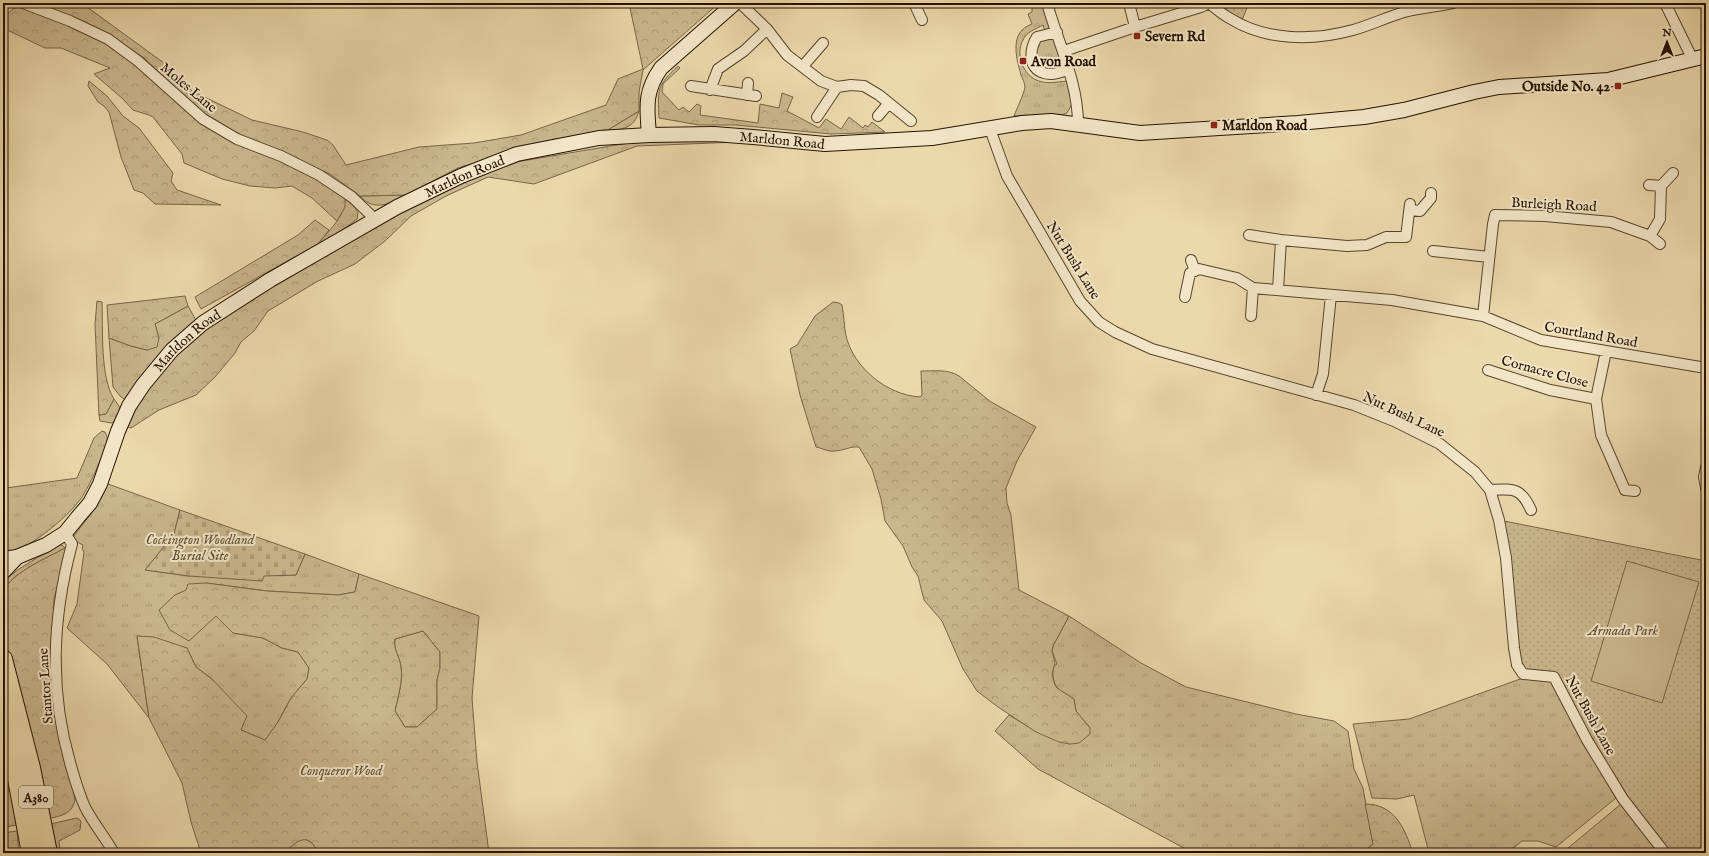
<svg xmlns="http://www.w3.org/2000/svg" width="1709" height="856" font-family="'IM FELL English',serif">
  <defs>
    <pattern id="grass-tufts" width="24" height="20" patternUnits="userSpaceOnUse"><rect width="24" height="20" fill="#cab78e"/><path d="M3 7l-1-3M5 7V3M7 7l1-3M15 17l-1-3M17 17v-4M19 17l1-3" fill="none" stroke="#ad9c79"/></pattern>
    <pattern id="forest-crowns" width="20" height="18" patternUnits="userSpaceOnUse"><rect width="20" height="18" fill="#cab78e"/><path d="M2 6a3 3 0 1 1 6 0M12 15a3 3 0 1 1 6 0" fill="none" stroke="#ad9c79"/></pattern>
    <pattern id="cemetery-stones" width="16" height="16" patternUnits="userSpaceOnUse"><rect width="16" height="16" fill="#cab78e"/><path d="M2 7V4a2 2 0 0 1 4 0v3zM10 15v-3a2 2 0 0 1 4 0v3z" fill="#ad9c79"/></pattern>
    <pattern id="park-dots" width="8" height="8" patternUnits="userSpaceOnUse"><rect width="8" height="8" fill="#cab78e"/><path d="M2 2h.1M6 6h.1" fill="none" stroke="#ad9c79" stroke-width="1.8" stroke-linecap="round"/></pattern>
  </defs>
  <rect width="100%" height="100%" fill="#ecd9ab"/>
  <filter id="stains"><feTurbulence type="fractalNoise" baseFrequency=".005" numOctaves="4"/><feColorMatrix values="0 0 0 0 .2 0 0 0 0 .09 0 0 0 0 .02 0 0 0 .5 -.17"/></filter>
  <radialGradient id="worn" r=".72"><stop offset=".6" stop-color="#630" stop-opacity="0"/><stop offset="1" stop-color="#630" stop-opacity=".3"/></radialGradient>
  <!-- grass -->
  <path fill="url(#grass-tufts)" stroke="#786448" d="M1045 3 1050 28 1045 31 1043 25C1036 29 1026 32 1023 40 1015 54 1023 76 1039 81 1048 84 1057 82 1067 81L1072 104 1067 113 1062 115 1014 116C1017 108 1024 94 1025 87 1025 83 1022 78 1021 75 1016 57 1009 32 1032 24L1028 14 1032 12V7Z
    M1057 32 1068 70 1038 71 1033 44Z
    M639 111C634 129 623 129 606 131Z
    M406 195C390 204 374 212 360 196Z
    M345 199 354 206 358 213 357 219 338 233 318 244C329 230 345 217 345 199Z
    M188 306 197 322 127 401 120 396 113 387 109 338 131 346 147 350 159 338 155 324Z
    M114 399 121 409 115 422 111 423 100 421 99 415 106 414Z
    M102 431 105 432C111 441 104 452 100 461 95 473 89 486 82 497 69 516 39 540 18 550 14 553 8 553 3 554V470L6 488 77 478 94 438Z
    M108 484 180 510 174 534 146 570 189 576 296 575 305 554 359 574 355 592 338 595 267 591 206 583 175 595 216 616 233 633 263 638 282 648 298 652 309 668 307 679 291 698 278 722 265 741 241 730 213 680 196 667 187 648 137 637 149 718 107 664 67 628 77 604 84 552 82 549 83 545 75 541 73 537 93 511Z
    M58 545H62L65 548C47 558 13 572 3 591V581L19 569Z
    M1069 616 1141 663 1186 687 1296 714 1334 721 1348 731 1354 769 1363 788 1373 844 1362 853H1193L1038 769 995 731 1009 715C1029 727 1047 739 1070 744L1090 728 1076 711 1074 699C1058 690 1050 685 1054 666L1057 664 1052 651 1053 646Z
    M423 631 440 652V668L437 680V709L417 727H405L395 711C398 697 403 681 401 667 400 657 393 650 395 639Z
    M1523 678 1552 682 1616 798 1556 847 1538 841H1522L1507 853H1429L1414 795 1397 799 1372 798 1353 724 1409 719Z
    M1621 804 1658 853H1562Z
    M77 818 81 821 80 830 59 841 60 853H51L46 825Z
    M304 839C312 842 315 845 318 853H284L295 842Z"/>
  <!-- forest -->
  <path fill="url(#forest-crowns)" stroke="#786448" fill-rule="evenodd" d="M35 3H78L87 7 168 66 192 91 252 120 303 132 327 140 333 145 346 165 419 147 474 143 521 135 606 105 618 79 643 69 629 3H719L643 70 639 92V111L606 131 518 150 458 168 406 195 360 196 330 174 235 132 199 110 144 58 110 35Z
    M19 6 74 26 103 41 150 76 168 94 266 153 318 178 345 199V207L337 221 312 198 292 186 275 188 250 186 222 179 184 163 182 154 153 117 149 115 133 110 123 99 94 74 110 68 61 48H45L3 28V17L13 9Z
    M678 66 680 68 663 84 662 92 679 110 683 107 689 112 697 104 701 106 700 115 758 123 760 104 779 108 782 93 793 97 787 111 819 128 826 119 841 129 849 117 863 128 865 125 868 127 872 122 885 132 831 134 736 125H699L659 118C658 90 656 86 678 66Z
    M89 81 107 96 123 116 139 128 173 173 171 181 177 190 221 205 155 204 143 193 134 190 121 157 109 112 104 106 98 102 88 86Z
    M717 138 738 142 637 146 534 184 488 177 446 196 411 216 385 241 355 264 318 281 268 311 254 331 241 342 235 353 215 377 196 395 159 410 131 428 124 426 142 394 196 333 257 295 426 196 510 163 640 141Z
    M315 220 329 230 318 244 201 309 195 297 298 235Z
    M185 296 188 306 155 324 159 338 157 347 147 350 131 346 109 338 107 305Z
    M97 301 102 302C103 329 100 377 114 399L106 414 99 415 95 324Z
    M833 302 839 303 842 305C844 315 844 326 846 336 854 368 887 395 920 397L922 395 921 371C934 371 948 369 959 376L991 402 1036 427 1017 461 1006 488 1007 503 1011 515 1019 590 1069 616 1053 646 1052 651 1055 663 1052 674 1055 685 1057 688 1074 699 1076 711 1090 728V734L1079 743 1070 744 1059 742 1036 732 998 707 977 691 963 669 942 621 924 600 918 576 912 567 903 546 885 521 881 499 872 469 859 447C850 446 843 451 834 451 828 452 822 448 816 447L800 395 790 349 797 345 815 316Z
    M65 548 66 551 54 599 52 654 75 800C72 815 60 816 47 819L3 639V591C13 572 47 558 65 548Z
    M359 574 479 616 472 698 477 762 489 853H318C309 831 297 840 284 853H201L191 822 182 783 149 718 137 636 154 637 187 648 196 667 213 680 247 716 241 730 265 740 278 722 291 698 307 679 309 668 298 652 282 648 263 638 233 633 216 616 189 641 170 630 159 610 175 595 186 590 188 584 206 583 267 591 338 595 355 592ZM423 631 440 652V668L437 680V709L417 727H405L395 711C398 697 403 681 401 667 400 657 393 650 395 639Z
    M3 758 13 800 16 825 6 827 3 826Z
    M1365 804C1395 804 1405 829 1413 853H1362L1373 844Z
    M17 831 19 853H3V833Z"/>
  <!-- cemetery -->
  <path fill="url(#cemetery-stones)" stroke="#786448" d="M180 510 305 554 296 575 264 576 262 581 189 576 145 570 174 534Z"/>
  <!-- park -->
  <path fill="url(#park-dots)" stroke="#786448" d="M1221 3H1249L1242 20 1230 13Z
    M1499 520 1706 561V842L1698 853H1665L1628 807 1554 677 1523 674Z"/>
  <!-- pitch -->
  <path fill="#cab78e" stroke="#786448" d="M1627 561 1699 582 1662 703 1591 681Z"/>
  <g fill="none" stroke-linecap="round" stroke-linejoin="round">
    <!-- street casing -->
    <g stroke="#57442c" stroke-width="12">
      <path id="street" d="M23 3 70 21 108 39 138 61 203 119 237 139 281 156 319 175 352 197 376 220
        M740 3 767 29 787 55 821 81 837 87 851 85 864 86 879 95 911 121
        M914 3 922 20
        M1047 3C1058 43 1078 82 1078 124
        M1129 3 1135 27
        M1209 3C1216 9 1223 15 1231 19 1267 41 1313 41 1353 30 1371 25 1389 16 1408 11 1422 8 1438 6 1453 3
        M1665 3 1693 60
        M1057 32 1037 37C1030 48 1027 68 1044 73 1052 76 1060 72 1068 70
        M1064 51 1135 27 1201 7 1209 3
        M803 66 823 43
        M691 86 756 96
        M710 90 718 69 744 51 767 29
        M747 95 748 83
        M878 116 889 103
        M817 117 837 87
        M990 129 1007 176 1080 301 1099 322 1115 332 1152 349 1354 405 1394 421 1440 444 1475 472 1490 490 1499 520 1506 558 1514 648 1517 665 1523 674 1554 677 1587 740 1623 799 1665 853
        M1649 185 1661 186 1673 173
        M1410 210 1420 211 1431 198V193
        M1249 235 1281 240 1347 246 1367 245 1386 237H1406L1410 204
        M1650 236 1660 244
        M1433 251 1489 257
        M1191 260 1195 271
        M1278 290 1281 240
        M1185 297 1190 273 1199 269 1237 278 1253 288 1392 300 1483 316 1541 340 1706 368
        M1251 316 1253 288
        M1483 316 1493 224 1495 215 1545 216 1611 222 1650 236 1660 219 1661 186
        M1606 351 1596 399 1601 435 1625 490 1635 491
        M1488 370 1550 390 1596 399
        M1316 395 1323 374 1331 295
        M1706 467 1704 477 1706 488
        M1490 490C1513 489 1521 487 1531 510
        M65 533 72 544C52 619 49 691 71 766 75 780 79 794 85 807 93 823 105 837 114 853"/>
    </g>
    <!-- secondary casing -->
    <g stroke="#251201" stroke-width="16">
      <g id="secondary">
        <path d="M649 135C647 108 644 92 661 68L735 3"/>
        <path id="s1" d="M3 559 17 557 46 545 65 533 78 517 90 503 100 484 118 431 129 406 143 385 172 350 203 323 270 280 397 207 461 176 517 154 599 138 649 135 714 134 753 137 825 144 932 138 1022 123 1051 121 1140 133 1298 123 1364 117 1404 110 1474 92 1499 87 1608 80 1706 56"/>
        <path d="M3 572 17 557"/>
      </g>
    </g>
    <!-- highway casing -->
    <g stroke="#251201" stroke-width="20">
      <path id="highway" d="M3 659 31 768 48 853
        M3 720 13 758 31 853"/>
    </g>
    <!-- street -->
    <use href="#street" stroke="#f3e6c8" stroke-width="10"/>
    <!-- secondary -->
    <use href="#secondary" stroke="#f3e6c8" stroke-width="14"/>
    <!-- highway -->
    <use href="#highway" stroke="#ecd9ab" stroke-width="18"/>
  </g>
  <!-- markers -->
  <g fill="#8f2418" stroke="#f3e6c8" stroke-width="1.5">
    <rect x="1133" y="32" width="8" height="8" rx="2"/>
    <rect x="1019" y="57" width="8" height="8" rx="2"/>
    <rect x="1614" y="82" width="8" height="8" rx="2"/>
    <rect x="1210" y="121" width="8" height="8" rx="2"/>
  </g>
  <g text-anchor="middle" stroke-width="4" stroke-linejoin="round" paint-order="stroke">
    <!-- shield labels -->
    <rect fill="#f3e6c8" stroke="#63523d" stroke-width="1" x="19" y="786" width="34" height="22" rx="3"/>
    <g font-size="13" font-weight="bold" fill="#251201">
      <text x="36" y="802">A380</text>
    </g>
    <!-- poi labels -->
    <g font-size="14" font-weight="bold" fill="#251201" stroke="#f3e6c8" text-anchor="start">
      <text x="1145" y="41">Severn Rd</text>
      <text x="1031" y="66">Avon Road</text>
      <text x="1610" y="91" text-anchor="end">Outside No. 42</text>
      <text x="1222" y="130">Marldon Road</text>
    </g>
    <!-- street labels -->
    <g font-size="14" fill="#251201" stroke="#f3e6c8">
      <text transform="translate(189 87) rotate(40)" y="5">Moles Lane</text>
      <text dy="5" stroke="none"><textPath href="#s1" startOffset="948">Marldon Road</textPath></text>
      <text dy="5" stroke="none"><textPath href="#s1" startOffset="624">Marldon Road</textPath></text>
      <text transform="translate(1554 204) rotate(3)" y="5">Burleigh Road</text>
      <text transform="translate(1074 260) rotate(58)" y="5">Nut Bush Lane</text>
      <text transform="translate(1591 334) rotate(10)" y="5">Courtland Road</text>
      <text dy="5" stroke="none"><textPath href="#s1" startOffset="300">Marldon Road</textPath></text>
      <text transform="translate(1545 371) rotate(15)" y="5">Cornacre Close</text>
      <text transform="translate(1404 414) rotate(25)" y="5">Nut Bush Lane</text>
      <text transform="translate(45 686) rotate(-94)" y="5">Stantor Lane</text>
      <text transform="translate(1591 715) rotate(61)" y="5">Nut Bush Lane</text>
    </g>
    <!-- park labels -->
    <g font-size="14" font-style="italic" fill="#5f4c32" stroke="#f3e6c8">
      <text x="200" y="544">Cockington Woodland<tspan x="200" dy="16">Burial Site</tspan></text>
      <text x="1623" y="635">Armada Park</text>
      <text x="341" y="775">Conqueror Wood</text>
    </g>
  </g>
  <!-- margin -->
  <rect width="1709" height="856" fill="none" stroke="#ecd9ab" stroke-width="16"/>
  <rect x="4" y="4" width="1701" height="848" fill="none" stroke="#251201" stroke-width="2"/>
  <rect x="8" y="8" width="1693" height="840" fill="none" stroke="#251201"/>
  <!-- north arrow -->
  <g transform="translate(1667 42)" stroke="#f3e6c8" stroke-width="3" paint-order="stroke">
  <path d="M0-3L7 15L0 10L-7 15Z" fill="#251201"/>
  <text y="-6" font-size="11" font-weight="bold" text-anchor="middle" fill="#251201">N</text>
  </g>
  <rect width="100%" height="100%" filter="url(#stains)"/>
  <rect width="100%" height="100%" fill="url(#worn)"/>
</svg>
